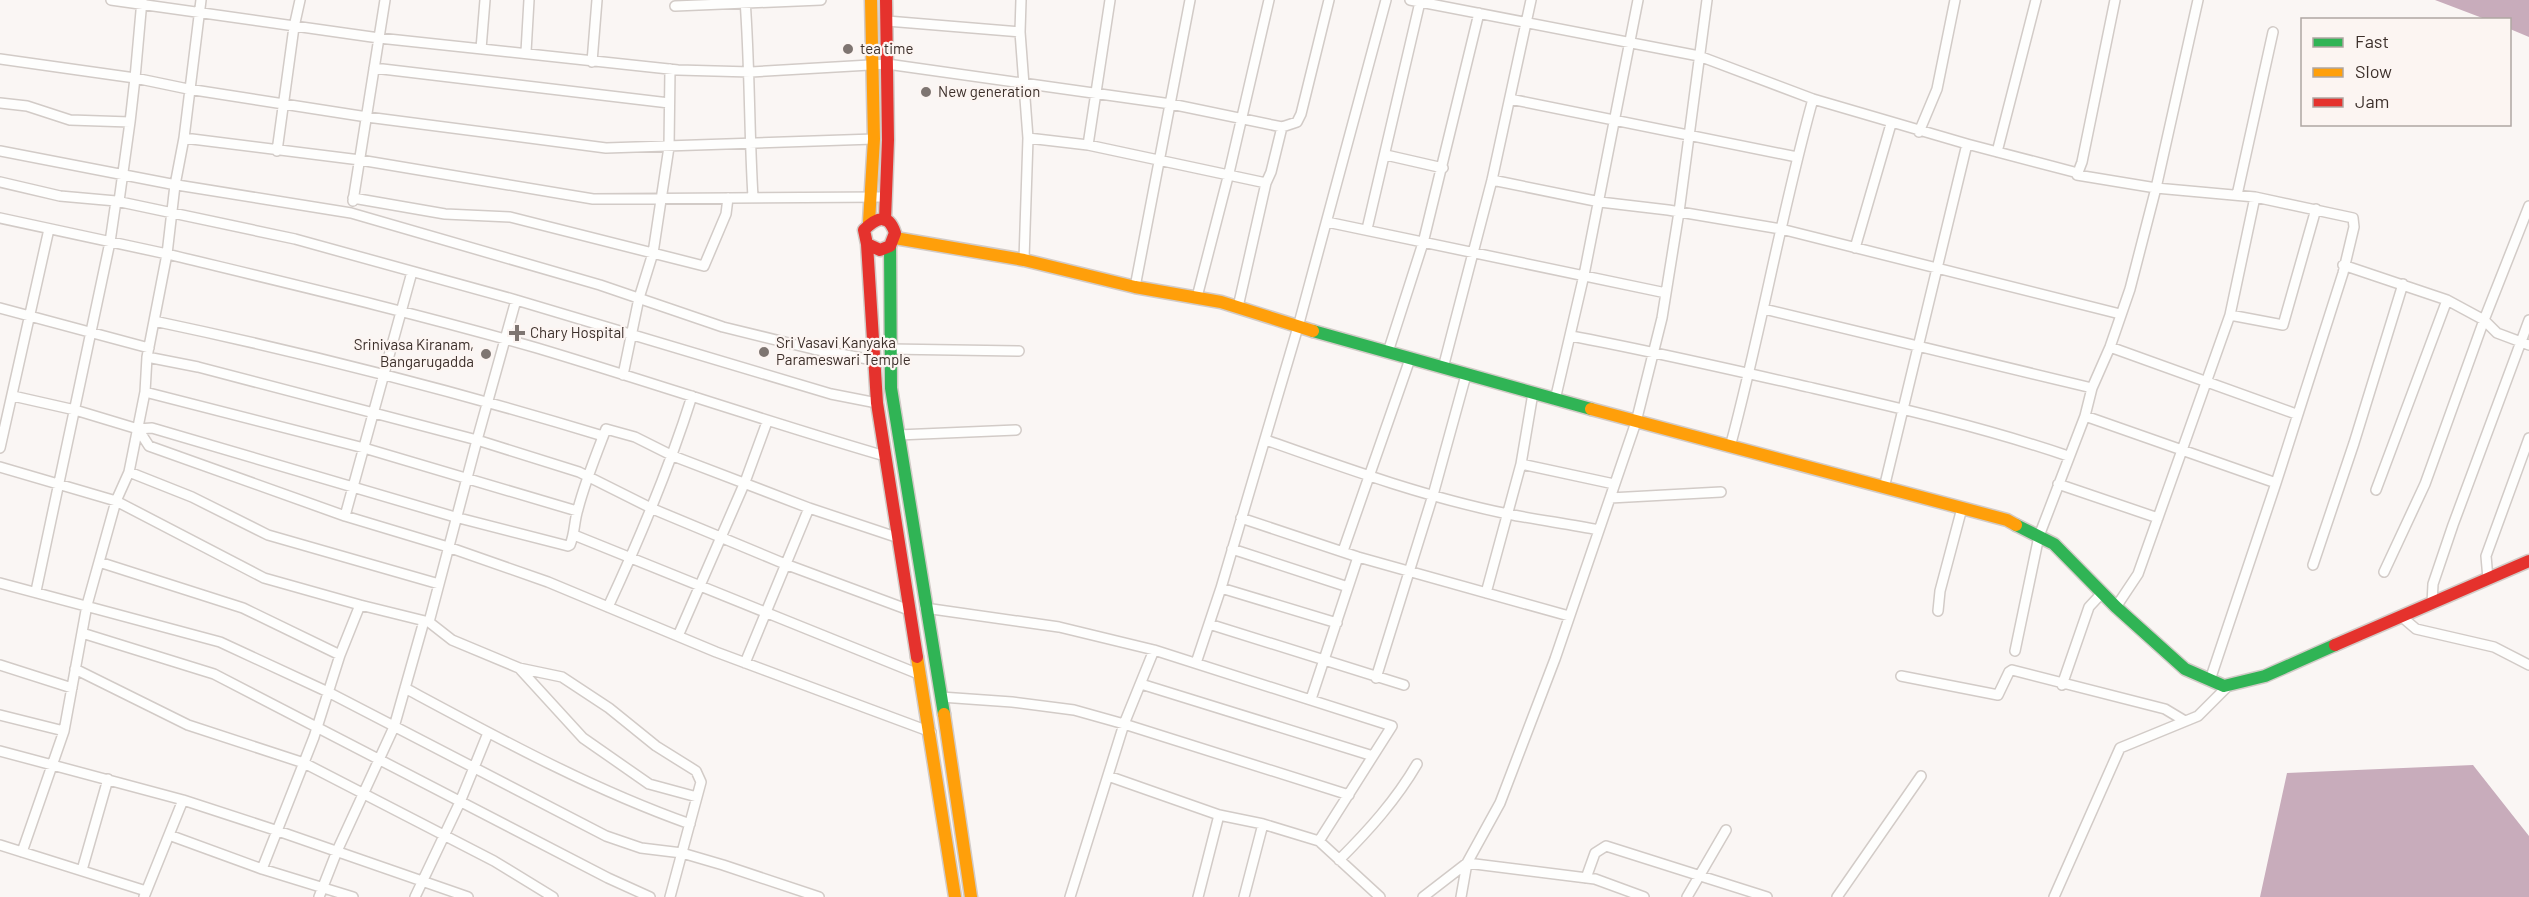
<svg xmlns="http://www.w3.org/2000/svg" width="2529" height="897" font-family="Barlow,sans-serif">
  <rect width="100%" height="100%" fill="#faf6f4"/>
  <!-- water -->
  <path fill="#c8acbb" d="M2435 0H2529V37L2510 29V20L2485 19Z
    M2473 765 2529 836V897H2260L2287 773Z"/>
  <g fill="none" stroke-linecap="round" stroke-linejoin="round">
    <!-- street casing -->
    <g stroke="#d2cbc7" stroke-width="12">
      <path id="street" d="M111 0 379 38 678 70 751 72 887 64 1171 104 1282 127 1297 122 1301 114 1329 0
        M142 0 135 78 188 89 367 117 606 148 874 139
        M745 0C750 66 749 132 753 197
        M1021 0 1020 32 1028 138 1024 260
        M1410 0 1699 56 1813 99 1967 144 1884 488
        M2115 0 2082 162 2077 175 2156 188 2255 197 2353 218 2354 227 2343 273 2276 483 2210 680
        M675 6 821 0
        M887 21 1020 32
        M481 49 485 0
        M526 52 529 0
        M0 59 135 78 130 122
        M592 62 597 0
        M374 68 669 103
        M1510 99 1797 157
        M0 103 27 106 70 120 130 122 119 201
        M1919 132 1937 89 1955 0
        M184 138 360 160 593 199 885 197
        M1028 138 1088 145 1266 183
        M1967 144 2074 172
        M1088 145 1110 0
        M0 151 171 184 351 213 600 285 723 327 813 349 873 360
        M277 151 294 27 300 0
        M1997 152 2036 0
        M1386 155 1443 168
        M1492 180 1600 202 1668 210 1781 229 2120 314
        M0 182 60 196 116 201 295 239 516 300 831 394 877 403
        M2237 195 2273 32
        M353 198 445 214 510 217 704 266 726 214 728 198
        M353 201 385 0
        M0 218 167 254 175 185 184 138 201 0
        M1327 222 1666 293
        M1367 229 1420 2
        M1855 248 1891 124
        M2343 265 2447 300 2484 320 2497 333 2529 345
        M412 272 345 516 448 547 548 582 716 652 931 732
        M1135 287 1190 0
        M1197 297 1229 173 1269 0
        M516 300 477 440 579 472 653 509 785 564 909 610
        M1238 307 1266 183 1271 172 1282 127
        M0 308 149 348
        M1764 309 2092 388
        M2230 315 2283 325 2316 209
        M154 321C306 353 455 391 603 436
        M1571 336C1651 351 1729 369 1808 387 1895 407 1983 427 2068 456
        M2110 347 2296 414
        M889 349 1019 351
        M1388 352 1423 243 1479 13
        M1443 368 1492 180 1531 0
        M623 375 639 298 653 253 669 147 670 69
        M145 392 364 448 577 511
        M13 396 75 410 138 429 152 428 455 517 568 546 570 545C575 533 574 521 578 509 585 482 596 455 606 429L635 437 673 456 809 508 896 537
        M1555 400 1584 275 1638 0
        M2085 416 2276 483
        M138 429 149 446 345 516
        M898 435 1016 430
        M1266 440C1345 468 1425 497 1508 514 1538 520 1569 524 1599 530
        M1730 447C1761 332 1781 214 1813 99
        M0 448 49 229
        M1521 464 1614 484
        M0 467 116 501 264 578 360 605
        M129 472 192 497 268 535 439 584
        M2058 484 2158 518
        M2376 490 2447 300
        M1610 498 1721 492
        M1241 518 1358 557 1569 616
        M574 535 921 675
        M1232 549 1348 587
        M1343 551 1410 359
        M99 562 243 608 340 655
        M2313 565 2354 443 2403 284
        M2384 572 2425 484 2484 320 2529 206
        M2488 579 2486 556 2529 438
        M0 583 220 642 328 692 606 836 641 848 682 853 723 865 819 897
        M36 591 110 242 116 201
        M1486 593 1521 464 1533 393
        M2432 604 2433 584 2453 525 2529 320
        M608 607C640 538 669 469 692 396
        M2116 607 2138 574 2230 315 2255 197
        M925 608 1059 627 1154 650 1392 726 1319 841
        M1938 611 1940 591 1962 508
        M2402 617 2416 629 2494 647 2529 665
        M429 622 452 640 519 668 562 677 609 708 656 746 696 771 701 782 670 897
        M1337 623 1221 588 1298 327 1386 0
        M1209 624 1404 685
        M82 633 214 674 608 878 650 897
        M678 636 745 482 767 422
        M2015 651 2039 536 2085 416 2092 388 2110 347 2130 289 2156 188 2198 0
        M745 663 809 508
        M1196 663 1221 588
        M0 665 72 688
        M519 668 583 738 649 784 697 797
        M75 669 188 725 304 763 494 861 553 897
        M1901 676 1998 695 2009 672 2012 670 2165 709 2185 721
        M1376 678 1433 495 1466 375
        M1141 684 1373 756
        M2062 685 2089 607 2102 593
        M405 688C498 738 591 789 690 824
        M941 697 1012 702 1074 710 1124 724 1349 795
        M1311 699 1358 557
        M0 715 64 731
        M0 751 183 800 278 831 468 897
        M1108 776 1219 815 1263 824 1319 841 1380 897
        M169 835 262 869
        M0 845 146 891
        M22 852 64 731 87 605 116 501 129 472 145 392 147 357
        M1339 860C1369 830 1396 800 1417 764
        M82 870 108 779
        M1586 878 1595 853 1606 846 1767 897
        M144 897 183 800
        M319 897 337 851 394 727 424 621
        M353 897 262 869 314 737 340 655 360 605 429 622 477 440 198 367 147 357 167 254C291 284 415 313 537 348 654 383 768 422 885 456
        M415 897 460 802 488 733
        M1070 897 1124 724 1154 650
        M1198 897 1219 815
        M1244 897 1263 824
        M1423 897 1467 863 1500 803 1555 659 1636 422 1662 318 1679 212 1707 0
        M1461 897 1467 863 1595 879 1644 897
        M1687 897 1726 830
        M1837 897 1921 776
        M2054 897 2120 748 2198 716 2230 684"/>
    </g>
    <!-- fast casing -->
    <g stroke="#d2cbc7" stroke-width="15">
      <path id="fast" d="M890 246 891 388 944 714
        M1313 331 1591 409
        M2016 525 2054 544 2116 607 2185 669 2224 686 2265 676 2335 645"/>
    </g>
    <!-- slow casing -->
    <g stroke="#d2cbc7" stroke-width="15">
      <path id="slow" d="M869 222 874 139 871 0
        M895 238 1024 260 1135 287 1221 302 1313 331
        M1591 409 2007 520 2016 525
        M917 657 955 897
        M944 714 971 897"/>
    </g>
    <!-- jam casing -->
    <g stroke="#d2cbc7" stroke-width="15">
      <path id="jam" d="M885 220 888 140 886 0
        M867 244 880 250 890 246 895 233C888 212 876 218 864 230L867 244 877 403 917 657
        M2335 645 2529 561"/>
    </g>
    <!-- street -->
    <use href="#street" stroke="#fefefd" stroke-width="9"/>
    <!-- fast -->
    <use href="#fast" stroke="#30b455" stroke-width="12"/>
    <!-- slow -->
    <use href="#slow" stroke="#ff9f0a" stroke-width="12"/>
    <!-- jam -->
    <use href="#jam" stroke="#e5322d" stroke-width="12"/>
  </g>
  <!-- markers -->
  <g fill="#7e7571" stroke="#fcf5f2" stroke-width="2">
    <circle cx="848" cy="49" r="6"/>
    <circle cx="926" cy="92" r="6"/>
    <path d="M514 324h6v6h6v6h-6v6h-6v-6h-6v-6h6z"/>
    <circle cx="764" cy="352" r="6"/>
    <circle cx="486" cy="354" r="6"/>
  </g>
  <g text-anchor="middle" stroke-width="4.5" stroke-linejoin="round" paint-order="stroke">
    <!-- poi labels -->
    <g font-size="15" fill="#3c2f2a" stroke="#fcf5f2" text-anchor="start">
      <text x="860" y="54">tea time</text>
      <text x="938" y="97">New generation</text>
      <text x="530" y="338">Chary Hospital</text>
      <text x="776" y="348">Sri Vasavi Kanyaka<tspan x="776" dy="17">Parameswari Temple</tspan></text>
      <text x="474" y="350" text-anchor="end">Srinivasa Kiranam,<tspan x="474" dy="17">Bangarugadda</tspan></text>
    </g>
  </g>
  <!-- legend -->
  <rect x="2301" y="18" width="210" height="108" fill="#fcf5f2" stroke="#afa6a2" stroke-width="1.5"/>
  <rect x="2313" y="38" width="30" height="9" fill="#30b455" stroke="#afa6a2" stroke-width="1.5"/>
  <text x="2355" y="48" font-size="18" fill="#3c2f2a">Fast</text>
  <rect x="2313" y="68" width="30" height="9" fill="#ff9f0a" stroke="#afa6a2" stroke-width="1.5"/>
  <text x="2355" y="78" font-size="18" fill="#3c2f2a">Slow</text>
  <rect x="2313" y="98" width="30" height="9" fill="#e5322d" stroke="#afa6a2" stroke-width="1.5"/>
  <text x="2355" y="108" font-size="18" fill="#3c2f2a">Jam</text>
</svg>
